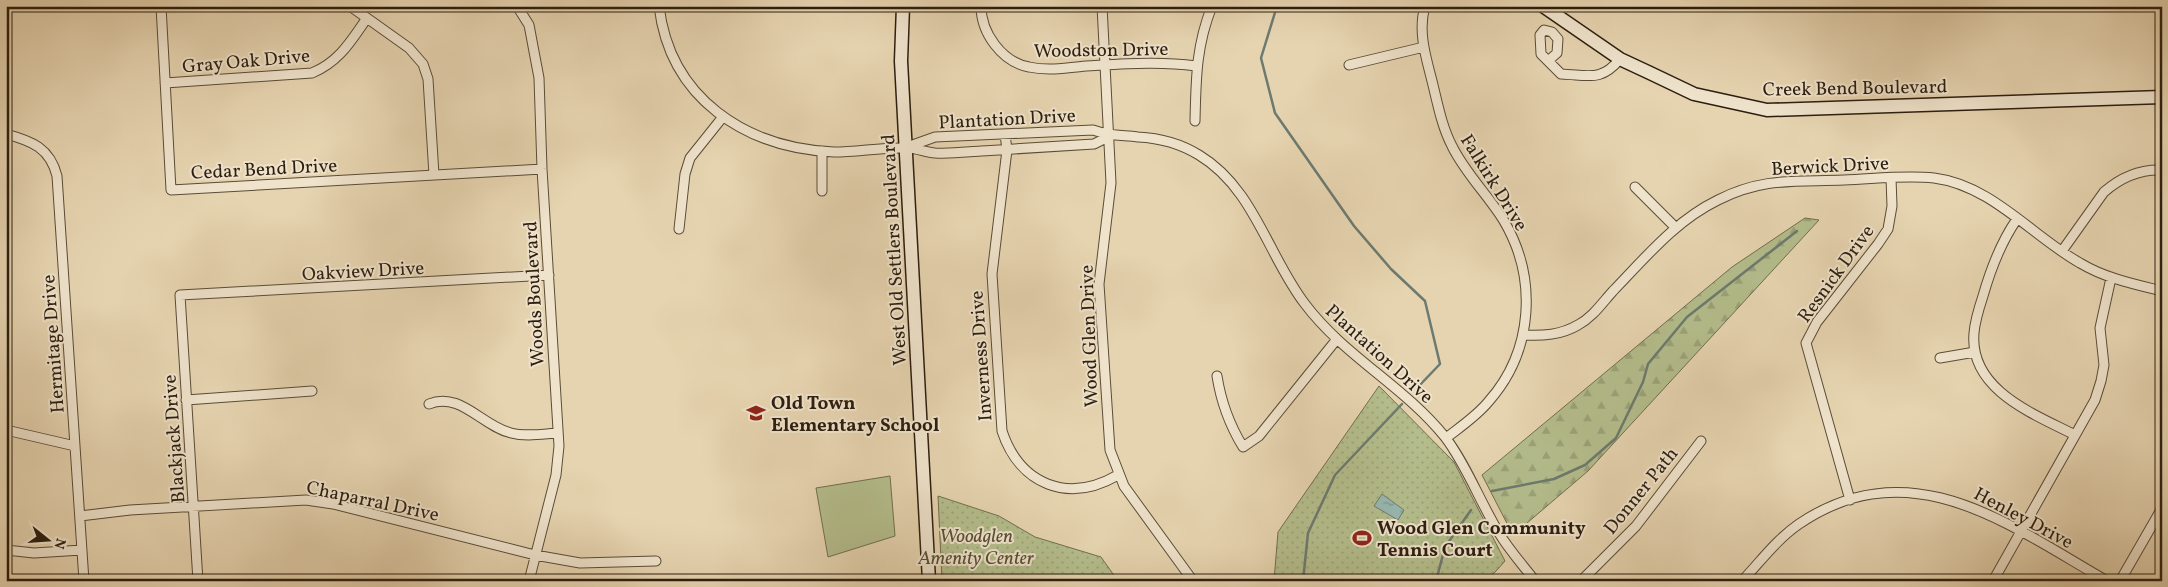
<svg xmlns="http://www.w3.org/2000/svg" width="2168" height="587" font-family="Vollkorn,serif">
  <defs>
    <pattern id="forest-firs" width="22" height="20" patternUnits="userSpaceOnUse" patternTransform="scale(1.25)"><rect width="22" height="20" fill="#b4bd8c"/><path d="M5 1l3.5 6h-7zM16 11l3.5 6h-7z" fill="#9ba278"/></pattern>
    <pattern id="park-dots" width="8" height="8" patternUnits="userSpaceOnUse" patternTransform="scale(1.25)"><rect width="8" height="8" fill="#b4bd8c"/><path d="M2 2h.1M6 6h.1" fill="none" stroke="#9ba278" stroke-width="1.8" stroke-linecap="round"/></pattern>
    <pattern id="water-ripples" width="26" height="14" patternUnits="userSpaceOnUse" patternTransform="scale(1.25)"><rect width="26" height="14" fill="#97b7b0"/><path d="M2 4q2-2 4 0t4 0M15 11q2-2 4 0t4 0" fill="none" stroke="#7b948e"/></pattern>
  </defs>
  <rect width="100%" height="100%" fill="#e6d4b0"/>
  <filter id="stains"><feTurbulence type="fractalNoise" baseFrequency=".004" numOctaves="4"/><feColorMatrix values="0 0 0 0 .2 0 0 0 0 .09 0 0 0 0 .02 0 0 0 .5 -.17"/></filter>
  <radialGradient id="worn" r=".72"><stop offset=".6" stop-color="#630" stop-opacity="0"/><stop offset="1" stop-color="#630" stop-opacity=".3"/></radialGradient>
  <!-- grass -->
  <path fill="#b4bd8c" stroke="#706e4e" d="M890 476 895 536 828 557 816 488Z"/>
  <!-- forest -->
  <path fill="url(#forest-firs)" stroke="#706e4e" d="M1805 218 1819 220 1588 471 1513 535 1482 475 1732 267Z"/>
  <!-- park -->
  <path fill="url(#park-dots)" stroke="#706e4e" d="M1379 386 1454 462 1505 561 1487 581H1274L1278 532Z
    M938 496 999 516 1035 537 1101 557 1118 581H942Z"/>
  <!-- water -->
  <path fill="url(#water-ripples)" stroke="#6c7a70" d="M1382 494 1404 510 1398 520 1374 506Z"/>
  <g fill="none" stroke-linecap="round" stroke-linejoin="round">
    <!-- stream -->
    <path stroke="#6c7a70" stroke-width="2.5" d="M1277 6 1261 58 1275 113 1354 226 1391 269 1425 301 1440 364 1417 388
      M1492 491 1554 479 1585 465 1616 438 1643 382 1648 364 1687 317 1797 231
      M1303 581 1308 533 1335 475 1402 404
      M1436 581 1445 547 1471 510"/>
    <!-- street casing -->
    <g stroke="#5a4c37" stroke-width="11">
      <path id="street" d="M161 6 171 190 542 169
        M350 6 409 48 423 64 428 79 434 175
        M517 6 529 25 539 78 542 169 559 446 556 475 529 581
        M659 6C670 99 746 148 834 152 858 152 882 147 906 148 916 148 925 152 935 153 950 154 966 152 981 151 1019 149 1057 146 1094 144L1110 136
        M981 6C981 33 1002 62 1029 67 1047 71 1067 68 1086 66 1123 64 1159 61 1196 66
        M1102 6 1111 183 1099 284 1110 450 1124 486 1193 581
        M1425 6C1418 30 1425 54 1431 77 1437 100 1441 125 1452 146 1465 173 1488 195 1504 221 1538 279 1533 351 1489 401 1477 416 1460 427 1446 438
        M1548 61 1557 53 1558 39 1552 32 1544 30 1540 35 1541 54 1561 74C1589 75 1601 82 1620 59
        M1349 65 1424 47
        M165 83 312 73C339 62 351 41 367 18
        M1195 121C1196 79 1196 46 1212 6
        M6 134C32 141 50 148 57 176L84 581
        M1005 134 1007 150 992 274 1002 431C1020 485 1068 504 1118 475
        M907 147 935 137 1093 130C1110 136 1120 135 1138 137 1159 138 1181 144 1199 155 1254 188 1268 256 1305 304 1344 356 1404 386 1445 437 1466 464 1480 502 1499 533 1509 550 1523 565 1535 581
        M1635 187 1675 227
        M822 191V151
        M2017 219C2001 242 1991 268 1983 296 1979 308 1975 320 1974 333 1969 390 2034 414 2075 435
        M679 229 685 174 690 158 722 118
        M2062 251 2104 192C2120 178 2140 169 2162 170
        M1523 335C1543 336 1561 335 1578 325 1593 317 1602 303 1613 291 1646 257 1675 221 1718 200 1763 177 1796 182 1844 180 1874 179 1904 175 1934 178 1991 185 2032 236 2080 263 2105 278 2133 284 2162 291
        M1940 358 1975 352
        M1217 376C1221 402 1229 424 1243 447L1259 436 1337 339
        M186 400 312 391
        M429 404C460 391 482 426 511 433 526 437 542 434 558 433
        M6 430 75 446
        M1850 500 1806 343 1817 322 1878 244 1888 229 1892 206 1891 178
        M80 516 130 510 306 500 333 504 535 555 580 563 656 561
        M6 550 34 553 82 550
        M198 581 180 295 549 275
        M1581 581 1636 526 1701 441
        M1742 581C1760 562 1777 539 1799 524 1911 448 2009 525 2107 581
        M1993 581 2095 400 2101 381 2104 365 2100 328 2111 278
        M2120 581 2162 508"/>
    </g>
    <!-- secondary casing -->
    <g stroke="#2c1e0f" stroke-width="15">
      <path id="secondary" d="M903 6 901 61 929 581
        M1543 6 1620 59 1650 73 1694 94 1767 110 2162 97"/>
    </g>
    <!-- street -->
    <use href="#street" stroke="#efe3cc" stroke-width="9"/>
    <!-- secondary -->
    <use href="#secondary" stroke="#efe3cc" stroke-width="12"/>
  </g>
  <!-- icons -->
  <defs>
    <g id="school-bare" transform="scale(1.5)"><path d="M0-5L7-2L0 1L-7-2ZM-4 1L0 2.5L4 1V4Q0 6-4 4Z" fill="#8f2418" stroke="#efe3cc" stroke-width="2.5" paint-order="stroke"/></g>
    <g id="stadium-bare" transform="scale(1.5)"><path d="M0-5a6.5 5 0 1 0 0 10a6.5 5 0 1 0 0-10ZM-3.5-1.8h7v3.6h-7Z" fill="#8f2418" stroke="#efe3cc" stroke-width="2.5" paint-order="stroke"/></g>
  </defs>
  <g fill-rule="evenodd">
    <use href="#school-bare" x="756" y="413"/>
    <use href="#stadium-bare" x="1362" y="538"/>
  </g>
  <g text-anchor="middle" stroke-width="4" stroke-linejoin="round" paint-order="stroke">
    <!-- street labels -->
    <g font-size="19" fill="#2c1e0f" stroke="#efe3cc">
      <text transform="translate(1101 49) rotate(-1)" y="7">Woodston Drive</text>
      <text transform="translate(246 60) rotate(-5)" y="7">Gray Oak Drive</text>
      <text transform="translate(1855 87) rotate(-1)" y="7">Creek Bend Boulevard</text>
      <text transform="translate(1007 118) rotate(-3)" y="7">Plantation Drive</text>
      <text transform="translate(1830 165) rotate(-3)" y="7">Berwick Drive</text>
      <text transform="translate(264 168) rotate(-3)" y="7">Cedar Bend Drive</text>
      <text transform="translate(1495 182) rotate(58)" y="7">Falkirk Drive</text>
      <text transform="translate(893 250) rotate(-93)" y="7">West Old Settlers Boulevard</text>
      <text transform="translate(363 270) rotate(-3)" y="7">Oakview Drive</text>
      <text transform="translate(1835 273) rotate(-54)" y="7">Resnick Drive</text>
      <text transform="translate(533 294) rotate(-93)" y="7">Woods Boulevard</text>
      <text transform="translate(1088 336) rotate(-92)" y="7">Wood Glen Drive</text>
      <text transform="translate(52 344) rotate(-94)" y="7">Hermitage Drive</text>
      <text transform="translate(1380 353) rotate(42)" y="7">Plantation Drive</text>
      <text transform="translate(980 356) rotate(-94)" y="7">Inverness Drive</text>
      <text transform="translate(173 439) rotate(-94)" y="7">Blackjack Drive</text>
      <text transform="translate(1640 490) rotate(-51)" y="7">Donner Path</text>
      <text transform="translate(373 500) rotate(12)" y="7">Chaparral Drive</text>
      <text transform="translate(2024 517) rotate(28)" y="7">Henley Drive</text>
    </g>
    <!-- poi labels -->
    <g font-size="19" font-weight="bold" fill="#2c1e0f" stroke="#efe3cc" text-anchor="start">
      <text x="771" y="409">Old Town<tspan x="771" dy="22">Elementary School</tspan></text>
      <text x="1377" y="534">Wood Glen Community<tspan x="1377" dy="22">Tennis Court</tspan></text>
    </g>
    <!-- park labels -->
    <g font-size="19" font-style="italic" fill="#554e34" stroke="#efe3cc">
      <text x="976" y="542">Woodglen<tspan x="976" dy="22">Amenity Center</tspan></text>
    </g>
  </g>
  <!-- margin -->
  <rect width="2168" height="587" fill="none" stroke="#e6d4b0" stroke-width="25"/>
  <rect x="8" y="8" width="2153" height="572" fill="none" stroke="#2c1e0f" stroke-width="2.5"/>
  <rect x="12" y="12" width="2143" height="562" fill="none" stroke="#2c1e0f"/>
  <!-- north arrow -->
  <g transform="translate(48 540) rotate(107)" stroke="#efe3cc" stroke-width="4" paint-order="stroke">
  <path d="M0-4L9 19L0 12L-9 19Z" fill="#2c1e0f"/>
  <text y="-8" font-size="14" font-weight="bold" text-anchor="middle" fill="#2c1e0f">N</text>
  </g>
  <rect width="100%" height="100%" filter="url(#stains)"/>
  <rect width="100%" height="100%" fill="url(#worn)"/>
</svg>
